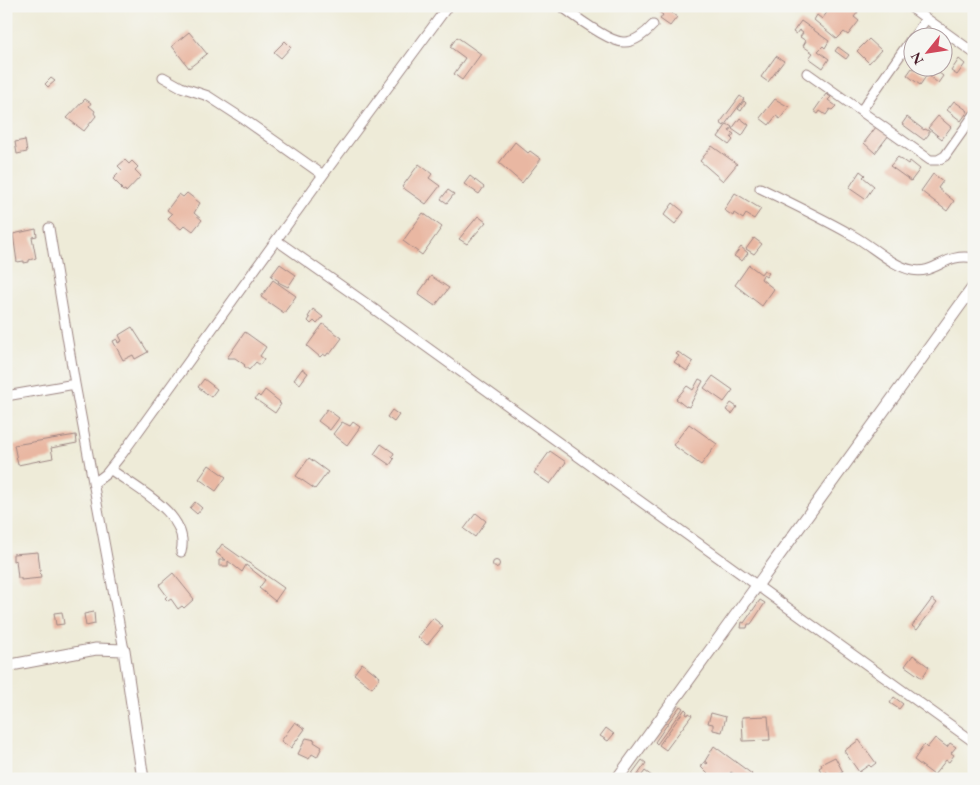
<svg xmlns="http://www.w3.org/2000/svg" width="980" height="785" font-family="'EB Garamond',serif">
  <rect width="100%" height="100%" fill="#f6f6f2"/>
  <filter id="ink" filterUnits="userSpaceOnUse"><feTurbulence type="fractalNoise" baseFrequency=".02" numOctaves="2"/><feDisplacementMap in="SourceGraphic" scale="10" xChannelSelector="R" yChannelSelector="G"/><feConvolveMatrix kernelMatrix="1 2 1 2 8 2 1 2 1" color-interpolation-filters="sRGB"/></filter>
  <filter id="wash" filterUnits="userSpaceOnUse"><feTurbulence type="fractalNoise" baseFrequency=".0096" numOctaves="4" result="noise"/><feDisplacementMap in="SourceGraphic" scale="20" xChannelSelector="R" yChannelSelector="G"/><feGaussianBlur stdDeviation="1.12" result="paint"/><feColorMatrix in="noise" values="0 0 0 0 0 0 0 0 0 0 0 0 0 0 0 0 0 1.4 0 .05"/><feComposite in="paint" operator="in"/></filter>
  <g filter="url(#wash)">
    <rect width="100%" height="100%" fill="#eeebd8"/>
    <g id="blocks">
      <!-- building -->
      <path fill="#e9b7a2" d="M655 6H662L677 17 670 26 660 19 663 15 654 8Z
        M832 6H851L858 12 854 17 859 21 848 35 844 32 837 39 814 20 817 15 822 19Z
        M801 21 829 41 825 48 823 46 818 51 829 59 823 68 809 58 813 53 803 46 806 41 800 37 803 33 799 30 796 34 793 32Z
        M189 32 207 54 189 68 172 46Z
        M457 37 481 54 462 80 454 74 465 58 450 47Z
        M869 39 881 50 869 63 857 51Z
        M285 41 291 47 281 58 274 52Z
        M838 47 849 55 846 59 835 51Z
        M776 56 784 61 768 82 761 77Z
        M959 59 965 64 957 75 951 71Z
        M912 68 927 75 920 85 907 75Z
        M934 69 943 76 938 83 929 76Z
        M51 78 55 81 48 87 45 84Z
        M826 94 831 97 828 100 836 106 832 110 830 109 826 115 820 111 818 114 814 111Z
        M740 96 744 99 724 126 720 123Z
        M85 99 91 103 89 106 95 111 94 113 96 116 84 131 67 118Z
        M775 99 789 107 780 119 776 116 769 125 760 118Z
        M744 101 746 103 741 111 738 109Z
        M954 101 968 111 961 121 947 110Z
        M938 116 951 127 942 139 928 128Z
        M907 117 924 130 925 129 929 131V134L924 140 902 124Z
        M740 118 749 125 742 136 732 129Z
        M727 124 732 127 729 131 734 134 731 138 733 140 729 145 718 137Z
        M876 127 889 135 875 153 864 143Z
        M25 140 27 152 17 154 15 142Z
        M515 142 528 153 530 151 541 159 522 183 499 163Z
        M712 146 737 164 723 181 700 161Z
        M898 157 908 164 910 161 920 169 911 181 890 166Z
        M125 160 129 164 132 161 138 167 135 170 141 176 126 192 125 190 123 191 121 189 122 188 113 179 122 170 118 166Z
        M419 164 432 174 429 178 440 186 426 204 402 187Z
        M860 171 865 175 863 177 874 186 865 199 849 188Z
        M933 174 943 181 938 188 954 201 947 211 921 191Z
        M470 176 484 187 479 194 464 184Z
        M448 190 454 194 447 203 441 199Z
        M187 193 200 203 194 213 202 220 193 231 185 225 181 229 175 224 168 218 172 214 167 210 179 194 183 197Z
        M735 193 761 209 754 219 746 214 743 219 734 213 733 216 724 210Z
        M673 203 684 212 675 224 664 215Z
        M423 213 442 227 422 255 403 241Z
        M478 216 486 222 467 244 459 239Z
        M36 229 37 236 32 237 36 258 29 260V262L24 263V261L17 262 13 234Z
        M754 238 762 244 754 254 746 249Z
        M741 247 748 253 742 261 734 256Z
        M280 264 296 275 288 287 278 282 279 281 271 276Z
        M749 265 761 274 764 270 769 273 766 277 763 275 761 279 774 289 762 306 735 285Z
        M431 276 449 288 435 306 418 294Z
        M273 280 296 296 284 313 261 297Z
        M313 309 323 317 317 324 314 321 311 324 308 321 310 318 308 317Z
        M323 324 342 338 330 354 328 353 326 356 323 354 320 357 307 346Z
        M132 327 148 352 135 359 133 355 123 360 113 341 117 339 118 343 122 341 119 335Z
        M245 332 266 347 260 356 264 359 260 365 256 362 249 370 244 366 245 365 235 358H227Z
        M678 352 693 362 687 371 674 362 679 356 676 354Z
        M302 369 308 373 300 384 294 380Z
        M713 376 733 390 724 402 704 388Z
        M204 379 217 389 211 397 198 387Z
        M699 379 703 381 689 407 686 406V407L676 399 687 386 693 390Z
        M265 390 280 402 279 403 281 404 275 413 255 399 258 395 260 397Z
        M731 403 737 407 732 414 726 410Z
        M327 409 339 418 330 430 318 421Z
        M392 410 399 415 394 422 387 417Z
        M342 422 350 426 353 422 360 427 347 445 333 434Z
        M689 424 717 444 701 465 673 445Z
        M76 435 77 443 51 448 53 458 18 465 14 445Z
        M381 444 394 453 392 457 394 459 390 465 374 454Z
        M550 451 566 462 550 484 534 473Z
        M309 458 328 472 315 489 296 476Z
        M209 465 226 477 216 491 199 479Z
        M195 502 202 508 197 514 190 508Z
        M476 513 486 521 475 537 464 529Z
        M222 544 284 588 275 601 259 588 265 580 246 565 242 572 228 561V566H219V560H226L216 553Z
        M38 552 41 578 21 580V578H18L16 560 13 561V554Z
        M492.5 564a3.5 3.5 0 1 1 7 0a3.5 3.5 0 1 1-7 0Z
        M173 573 194 599 184 608 182 606 178 609 171 599 168 601 165 598 167 596 159 585Z
        M932 599 937 603 917 630 912 626Z
        M760 600 765 603 751 624H748L747 628H741L742 622 744 623Z
        M62 612 64 624 56 625 54 613Z
        M94 612 95 624 86 626 84 614Z
        M433 618 443 626 427 645 418 637Z
        M913 655 929 667 922 678 905 666Z
        M362 663 380 677 372 688 354 674Z
        M894 697 903 704 899 709 890 703Z
        M680 706 683 708 681 711 657 744 655 742Z
        M685 709 687 711 686 714 688 715 689 713 692 715 666 750 659 745Z
        M711 713 726 717 722 732 713 730V724L708 723Z
        M768 716 770 740 743 741 742 717Z
        M295 722 305 729 291 748 281 741Z
        M606 728 614 734 608 741 600 736Z
        M306 738 315 740 314 742 322 747 317 757 312 754 309 759 298 754Z
        M935 738 947 747 950 743 956 747 951 753 954 755 949 762 946 760 934 775 914 760 924 745 927 748Z
        M859 740 876 763 871 767 869 765 859 772 844 751Z
        M714 746 752 774 749 779H740L731 772 726 779H712L708 775V774L701 767 704 762 707 764 708 763 705 761Z
        M835 757 843 772 831 778 827 772H826L827 775 824 777 819 768 822 766 821 764Z
        M642 760 646 763 635 779H628Z
        M645 771 653 777 652 779H639Z"/>
    </g>
  </g>
  <g filter="url(#ink)">
    <use href="#blocks" fill-opacity="0" stroke="#9c8582" stroke-width="1"/>
    <g fill="none" stroke-linecap="round" stroke-linejoin="round">
      <!-- minor casing -->
      <g stroke="#9c8582" stroke-width="11">
        <path id="minor" d="M561 6C573 15 609 42 623 42 634 43 646 33 653 25
          M909 6 974 53
          M913 38 926 19
          M807 73 930 160H938L945 156 974 115
          M163 77 181 87 208 96 248 122 323 175
          M861 111 912 38
          M760 188C791 203 822 218 852 235 871 245 892 266 912 270 936 275 945 252 974 258
          M49 228 75 384 124 650
          M276 240 360 299 974 742
          M6 396 75 384
          M110 469C135 488 191 514 181 552
          M94 483 106 474 122 454 323 175 448 6"/>
      </g>
      <!-- tertiary casing -->
      <g stroke="#9c8582" stroke-width="13">
        <path id="tertiary" d="M6 666 96 649 124 650 143 779
          M617 779 974 286"/>
      </g>
      <!-- minor -->
      <use href="#minor" stroke="#fff" stroke-width="9"/>
      <!-- tertiary -->
      <use href="#tertiary" stroke="#fff" stroke-width="11"/>
    </g>
  </g>
  <!-- margin -->
  <rect width="980" height="785" fill="none" stroke="#f6f6f2" stroke-width="25"/>
  <!-- north arrow -->
  <g transform="translate(928 52) rotate(240)"><circle r="24" fill="#f6f6f2" stroke="#b1a0a2"/>
  <path d="M0-4L9 19L0 12L-9 19Z" fill="#d1495b"/>
  <text y="-8" font-size="14" font-weight="bold" text-anchor="middle" fill="#4a1f2b">N</text>
  </g>
</svg>
